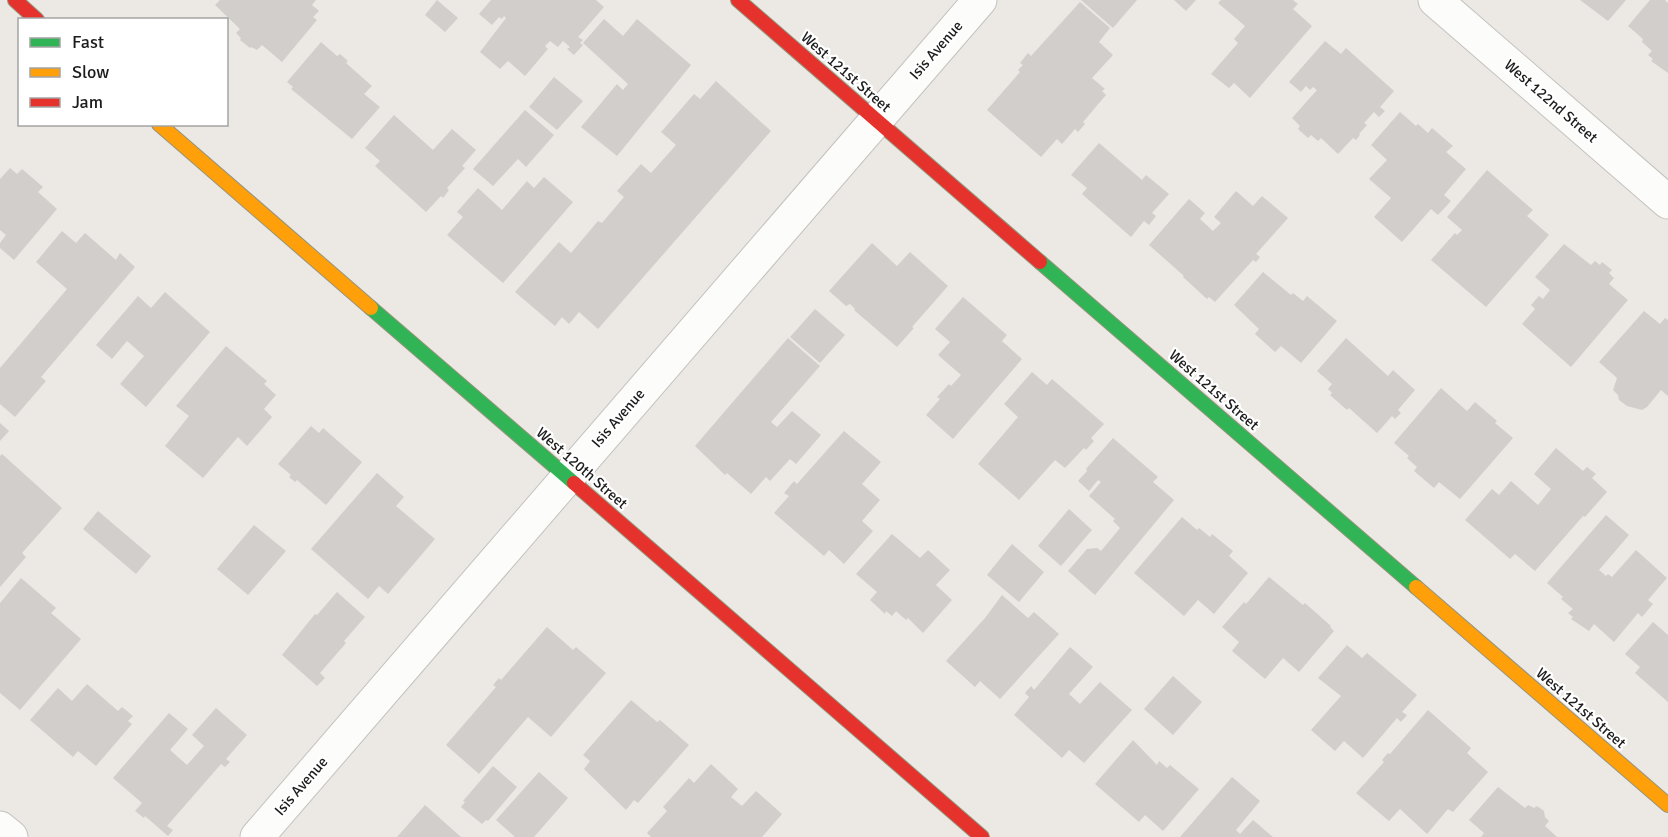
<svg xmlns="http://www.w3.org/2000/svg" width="1668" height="837" font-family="Signika,sans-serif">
  <rect width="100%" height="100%" fill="#ece8e4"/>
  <!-- building -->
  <path fill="#d2cecb" d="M220 0H316L312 5 319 11 313 17 317 20 282 62 262 45 257 50 251 47 250 48 240 40 241 38 236 33 240 29 215 5Z
    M437 0 458 18 445 32 425 15Z
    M491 0H596L604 7 578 37 583 40 580 43 583 45 574 55 567 49 570 47 563 41 558 47 550 41 545 46 548 49 525 76 508 61 500 69 480 52 506 18 504 16 502 19 499 17 492 25 479 14Z
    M1081 0H1137L1113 28Z
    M1174 0H1196L1186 11Z
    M1221 0H1293L1298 4 1293 9 1312 26 1250 98 1234 83 1229 88 1211 74 1238 43 1234 39 1245 26 1218 3Z
    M1580 0H1626L1608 21Z
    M1650 0H1665L1668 3V73L1651 61 1653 59 1648 55 1652 51 1642 42 1643 39 1628 26Z
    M1080 2 1110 28 1099 42 1113 55 1092 78 1105 89 1102 91 1106 95 1083 122 1085 124 1078 132 1075 129 1062 144 1057 139 1041 157 987 110 1020 72 1018 70 1023 65 1020 63 1028 53 1031 56Z
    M604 19 623 36 637 19 691 65 617 156 581 127 617 84 623 90 628 84 583 43Z
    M1325 41 1341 54 1346 48 1394 91 1380 107 1385 111 1379 117 1374 112 1364 123 1367 125 1359 134 1360 135 1356 140 1353 138 1338 154 1321 138 1318 141 1311 135 1308 138 1298 129 1300 126 1292 118 1317 90 1313 87 1310 90 1306 86 1301 92 1289 82Z
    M321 42 337 56 340 54 348 61 346 63 372 86 364 94 380 107 352 139 291 89 293 87 287 82Z
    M554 77 583 101 557 130 529 107Z
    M716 81 771 131 598 329 579 312 569 324 562 317 555 326 515 292 559 242 571 253 598 221 602 223 624 197 617 191 641 164 651 173 676 145 661 132 694 94 700 99Z
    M525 110 554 135 526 167 518 159 493 186 473 169Z
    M1400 112 1416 126 1418 124 1428 133 1432 128 1453 146 1446 152 1466 169 1444 195 1451 201 1438 215 1431 209 1402 242 1374 217 1391 198 1369 179 1387 160 1371 145Z
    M394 115 433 150 452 129 476 150 462 166 465 168 447 188 449 190 443 198 441 196 426 212 375 166 380 161 365 148Z
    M1099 143 1142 180 1146 175 1169 194 1152 213 1156 216 1149 225 1144 221 1131 237 1082 194 1087 188 1071 175Z
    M10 168 17 174 22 169 43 187 38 192 57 209 14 260 0 248V243L6 235 0 230V179Z
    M1487 170 1533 210 1527 216 1549 235 1486 307 1431 260 1455 233 1457 235 1462 230 1447 217Z
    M544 177 573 202 503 283 447 235 463 217 457 212 478 188 502 210 527 181 534 188Z
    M1236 191 1253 206 1262 196 1288 218 1256 254 1260 257 1256 262 1253 260 1215 302 1209 297 1207 299 1183 277 1184 276 1149 245 1189 199 1205 213 1200 219 1213 231 1221 223 1214 217Z
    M62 231 76 243 85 233 116 260 120 253 135 267 41 377 46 381 15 417 0 404V368L67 289 36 262Z
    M872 243 897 266 910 252 948 286 912 327 914 328 897 347 854 310 855 309 850 304 846 306 829 291Z
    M1564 244 1591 265 1595 261 1600 265 1602 262 1612 270 1609 273 1614 278 1609 284 1628 300 1571 367 1522 324 1535 309 1531 305 1539 296 1543 299 1550 290 1535 277Z
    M1263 272 1291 295 1293 293 1303 301 1307 296 1337 321 1301 363 1281 346 1275 352 1255 334 1259 329 1234 305Z
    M165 292 210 332 146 407 120 384 144 356 127 341 112 359 96 345 138 296 151 308Z
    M963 297 1007 335 1002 341 1022 359 953 439 926 415 940 399 937 397 949 384 951 386 961 375 938 355 950 342 935 329Z
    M815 309 845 335 820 363 790 337Z
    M1644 311 1660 324 1665 318 1668 320V396L1661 390 1647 407 1642 410 1627 406 1619 400 1618 395 1613 390 1617 378 1599 362Z
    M788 338 820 366 771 422 777 427 792 411 821 435 796 464 790 459 770 481 766 477 751 494 727 473 725 475 695 446Z
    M1346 338 1388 376 1393 370 1415 390 1398 410 1401 413 1395 419 1392 416 1377 433 1349 408 1347 410 1330 395 1332 393 1328 389 1332 384 1317 371Z
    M226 346 267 381 264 384 276 395 264 409 272 417 247 446 238 437 203 478 165 446 189 416 176 406Z
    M1032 372 1047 385 1052 379 1104 424 1091 438 1094 441 1086 450 1084 448 1065 468 1055 460 1019 500 978 464 1018 417 1004 404Z
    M1441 388 1467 411 1475 402 1497 421 1495 423 1513 438 1460 499 1439 482 1434 488 1414 471 1417 467 1407 458 1409 456 1394 443Z
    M0 423 9 431 0 441Z
    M311 426 319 433 323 428 362 462 326 505 297 480 295 482 289 477 291 475 278 464Z
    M844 431 881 462 862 484 880 500 862 521 873 531 844 564 829 550 824 556 774 513 789 496 784 493 794 481 797 484Z
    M1113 438 1158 477 1153 482 1174 500 1095 595 1068 571 1087 549 1097 548 1101 551 1120 528 1113 521 1115 519 1089 496 1101 482 1098 480 1089 491 1078 481 1087 471 1086 469Z
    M1556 448 1583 471 1587 467 1596 474 1592 478 1607 492 1585 517 1583 516 1535 571 1515 554 1510 559 1465 520 1492 489 1499 495 1511 481 1538 505 1551 489 1534 474Z
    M2 454 62 508 22 553 26 557 0 587V456Z
    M377 473 404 497 396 506 435 539 388 594 379 586 368 599 311 549Z
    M1069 509 1092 530 1061 566 1038 546Z
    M98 511 151 556 136 574 83 529Z
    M1606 515 1629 535 1599 570 1606 576 1608 574 1612 577 1636 550 1667 578 1648 600 1653 604 1642 617 1638 613 1614 642 1594 624 1589 631 1571 619 1573 617 1568 613 1573 609 1561 599 1563 597 1547 583Z
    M1182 517 1197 530 1199 528 1210 537 1212 534 1233 551 1229 556 1248 573 1214 614 1198 600 1184 616 1134 573Z
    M254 525 286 551 248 595 217 569Z
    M892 534 920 558 928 550 950 570 936 585 952 600 923 633 908 618 906 620 896 611 892 616 886 611 885 614 870 600 877 592 856 574Z
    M1012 544 1044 572 1019 602 987 575Z
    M1269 577 1303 605 1305 603 1331 626 1330 627 1334 631 1299 672 1283 658 1265 679 1232 651 1239 642 1222 627 1244 602 1246 604Z
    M21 578 56 608 51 613 81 639 20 710 0 693V603Z
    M337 592 365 617 344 641 346 643 320 673 325 678 317 686 282 655 315 614 317 615Z
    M1002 595 1028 618 1034 612 1059 634 1000 699 980 681 975 687 946 661 985 618Z
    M1653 622 1668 635V702L1635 673 1640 667 1625 654Z
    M547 627 573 650 576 647 606 673 551 737 528 717 479 774 446 745 496 687 493 685 499 678 501 680Z
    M1347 645 1362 658 1367 653 1417 695 1402 712 1407 715 1401 722 1397 718 1363 758 1344 741 1335 751 1311 730 1341 696 1318 678Z
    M1070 647 1093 667 1069 694 1080 704 1100 682 1132 710 1084 763 1069 750 1062 758 1014 715 1029 697 1025 693 1031 686 1034 690Z
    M1173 676 1202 702 1173 735 1144 709Z
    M87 684 118 711 122 707 133 716 128 721 132 724 96 766 78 751 73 757 30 720 58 688 72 701Z
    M631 700 657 722 660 720 689 745 638 803 634 800 626 810 584 769 590 761 583 755Z
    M216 708 247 735 226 759 230 762 225 767 221 764 167 826 173 830 168 836 145 816 144 818 135 811 142 803 113 778 169 713 188 729 170 750 187 765 204 746 192 735Z
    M1428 710 1471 748 1467 753 1488 772 1453 812 1448 809 1427 834 1400 809 1389 821 1356 793 1384 762 1382 760 1388 753 1390 754Z
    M1133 740 1157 765 1159 761 1167 768 1170 765 1199 789 1163 831 1145 815 1139 822 1095 784Z
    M711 764 738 789 731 797 742 806 756 791 782 814 762 837H651L647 833 667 811 663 807 689 778 694 783Z
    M493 766 517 787 488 821 486 820 482 824 461 807 465 802 463 801Z
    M539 772 568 798 534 837H515L496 820Z
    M1232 777 1260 801 1236 830 1240 834 1253 820 1273 837H1180Z
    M1498 787 1525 808 1528 805 1534 808 1537 806 1544 811 1545 817 1549 821 1545 826 1557 837H1481L1484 833 1469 820Z
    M425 805 461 837H397Z"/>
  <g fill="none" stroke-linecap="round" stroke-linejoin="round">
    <!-- street casing -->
    <g stroke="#c4c2c0" stroke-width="35">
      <path id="street" d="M1435 0 1668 202
        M0 828 11 837
        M257 837 980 0"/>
    </g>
    <!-- fast casing -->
    <g stroke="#95947c" stroke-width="16">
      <path id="fast" d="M1040 262 1416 587
        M371 308 574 483"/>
    </g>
    <!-- slow casing -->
    <g stroke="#95947c" stroke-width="16">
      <path id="slow" d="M159 124 371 308
        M1416 587 1668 805"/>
    </g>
    <!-- jam casing -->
    <g stroke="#95947c" stroke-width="16">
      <path id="jam" d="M15 0 37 20
        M738 0 1040 262
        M574 483 982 837"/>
    </g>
    <!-- street -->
    <use href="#street" stroke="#fcfcfb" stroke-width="33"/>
    <!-- fast -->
    <use href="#fast" stroke="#30b455" stroke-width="14"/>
    <!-- slow -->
    <use href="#slow" stroke="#ff9f0a" stroke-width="14"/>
    <!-- jam -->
    <use href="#jam" stroke="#e5322d" stroke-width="14"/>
  </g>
  <g text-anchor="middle" stroke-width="4.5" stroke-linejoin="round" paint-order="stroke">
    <!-- street labels -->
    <g font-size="15" fill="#1c1c1c" stroke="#fff">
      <text transform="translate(936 50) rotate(-49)" y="5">Isis Avenue</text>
      <text transform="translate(846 72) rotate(41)" y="5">West 121st Street</text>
      <text transform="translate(1551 101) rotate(41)" y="5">West 122nd Street</text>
      <text transform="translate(1214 390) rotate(41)" y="5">West 121st Street</text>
      <text transform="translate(618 418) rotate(-49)" y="5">Isis Avenue</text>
      <text transform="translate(582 468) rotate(41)" y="5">West 120th Street</text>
      <text transform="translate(1581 708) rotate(41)" y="5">West 121st Street</text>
      <text transform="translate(301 786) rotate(-49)" y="5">Isis Avenue</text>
    </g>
  </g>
  <!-- legend -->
  <rect x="18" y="18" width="210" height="108" fill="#ffffff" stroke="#a4a4a4" stroke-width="1.5"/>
  <rect x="30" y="38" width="30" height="9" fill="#30b455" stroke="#a4a4a4" stroke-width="1.5"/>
  <text x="72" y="48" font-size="18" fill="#1c1c1c">Fast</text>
  <rect x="30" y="68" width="30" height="9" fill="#ff9f0a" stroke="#a4a4a4" stroke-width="1.5"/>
  <text x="72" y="78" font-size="18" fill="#1c1c1c">Slow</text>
  <rect x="30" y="98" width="30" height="9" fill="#e5322d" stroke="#a4a4a4" stroke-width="1.5"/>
  <text x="72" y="108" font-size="18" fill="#1c1c1c">Jam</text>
</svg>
